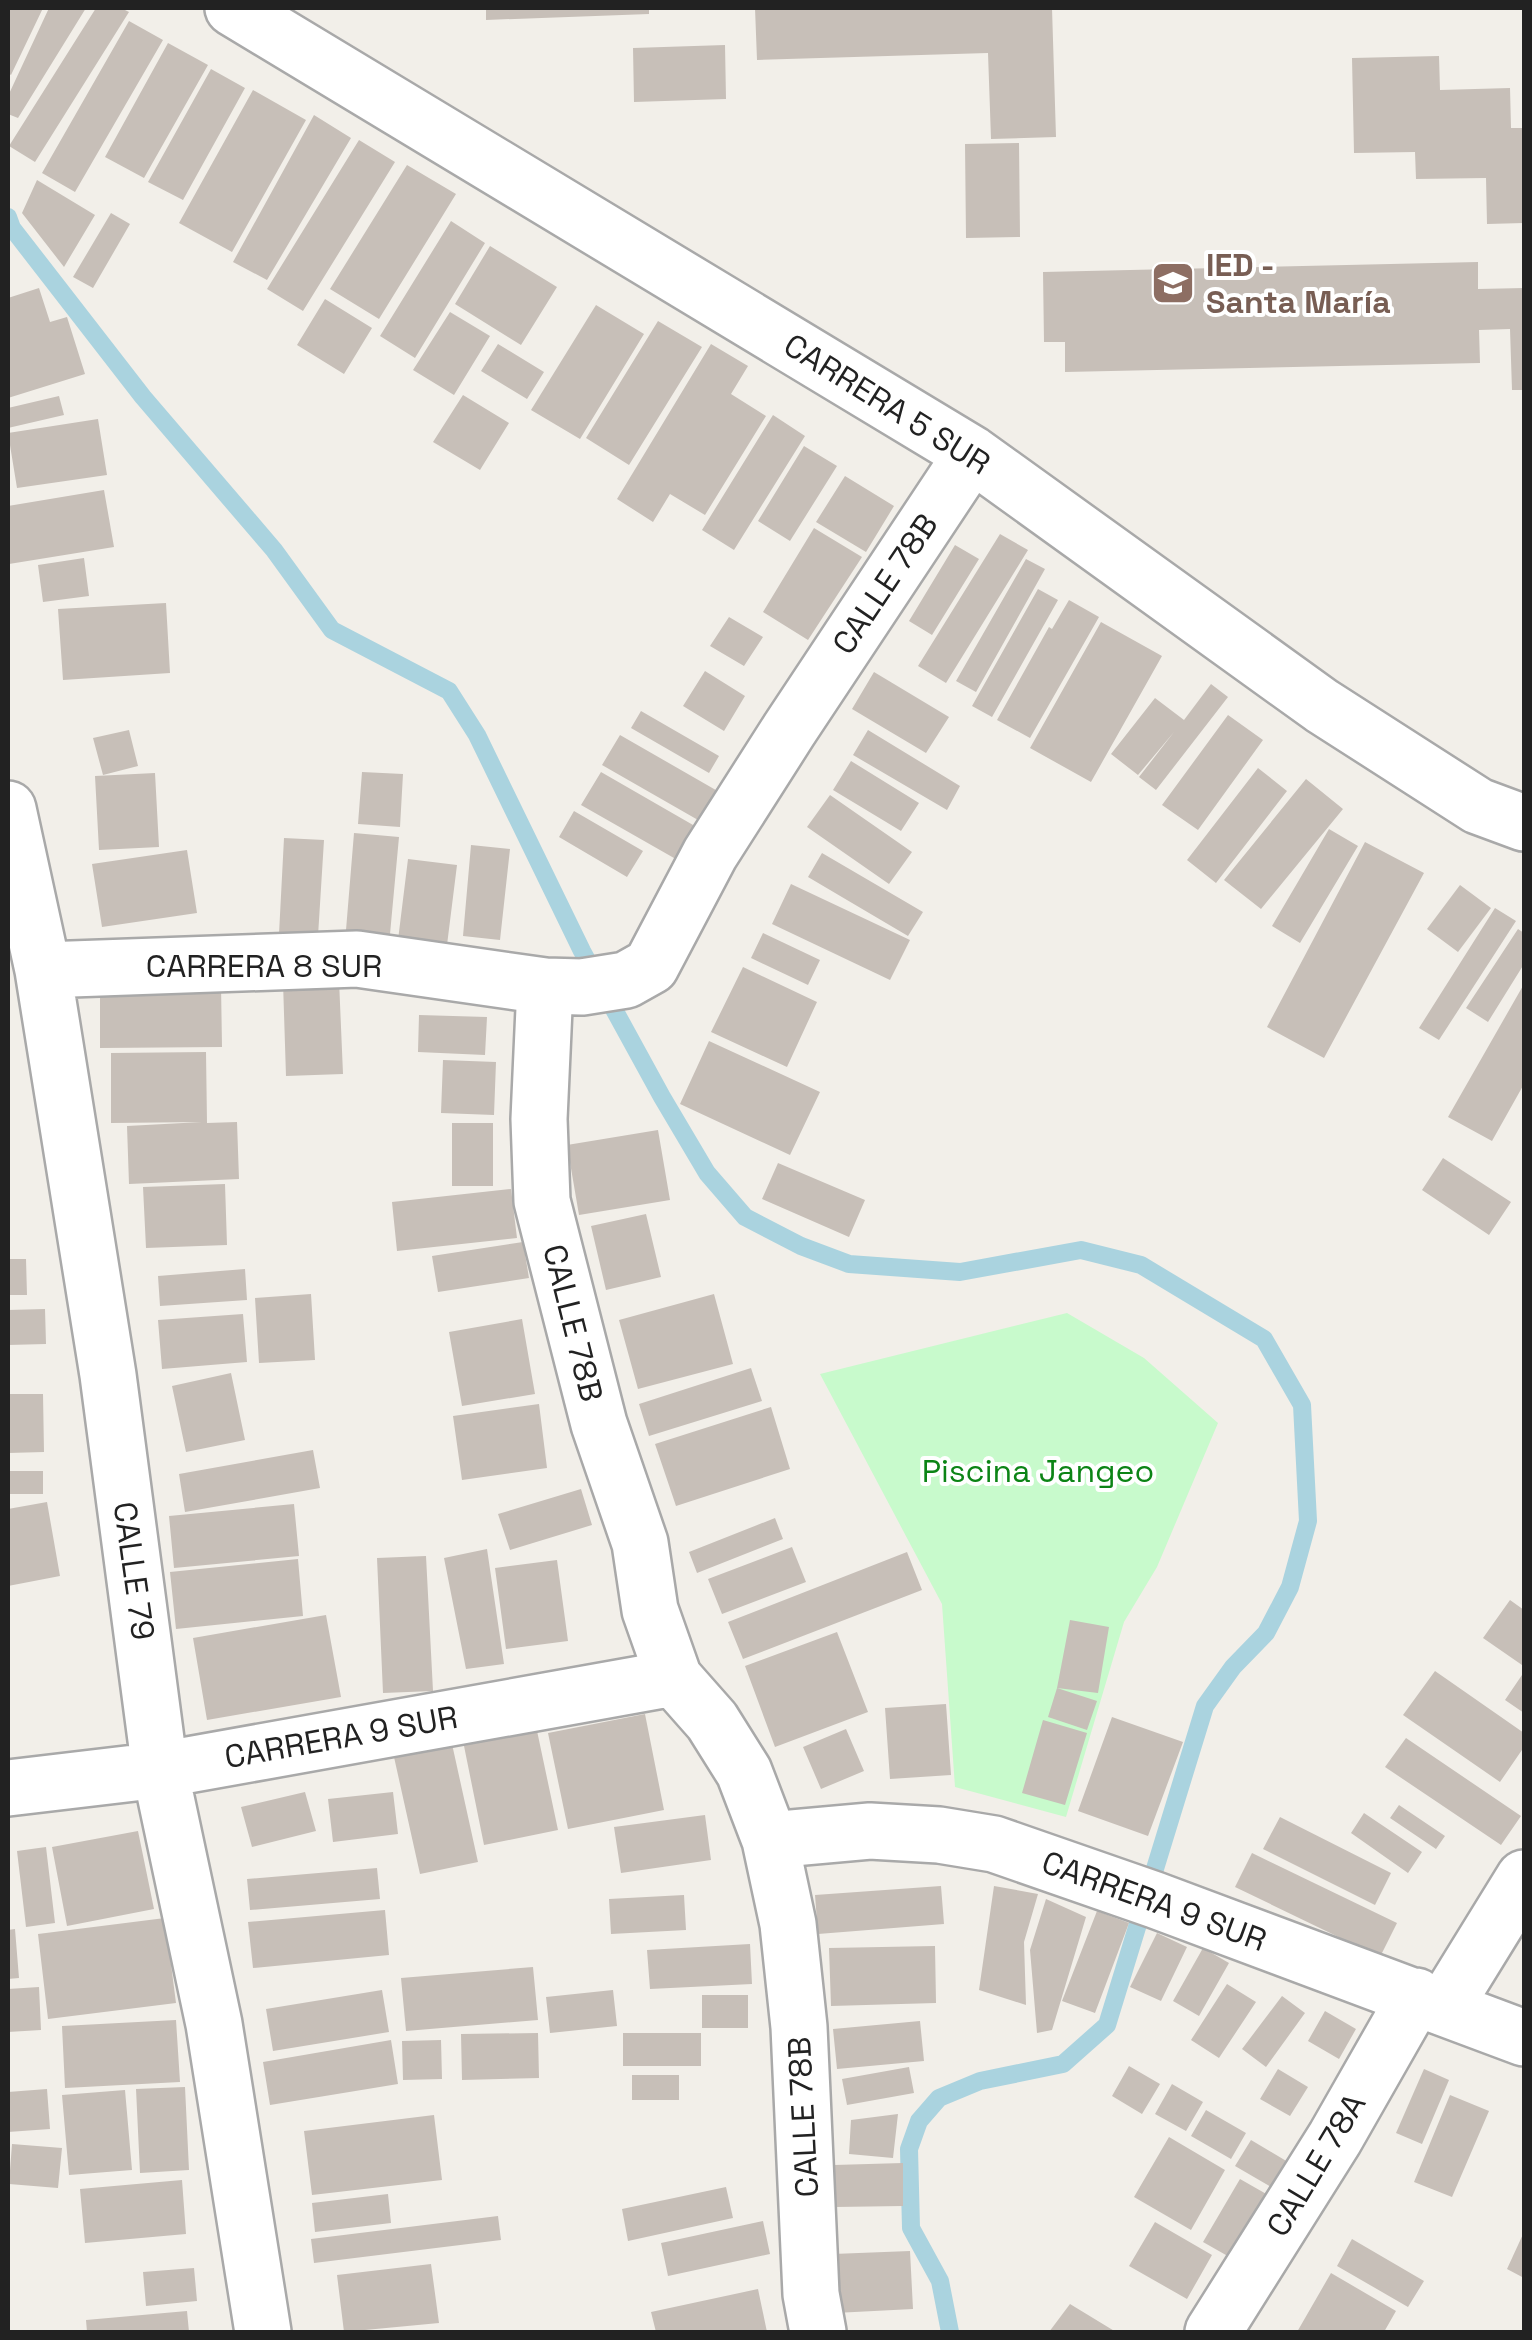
<svg xmlns="http://www.w3.org/2000/svg" width="1532" height="2340" font-family="'Space Grotesk',sans-serif">
  <rect width="100%" height="100%" fill="#f2efe9"/>
  <!-- park -->
  <path fill="#c8facc" d="M1067 1313 1144 1358 1218 1423 1157 1567 1124 1622 1066 1817 955 1787 942 1604 820 1374Z"/>
  <g fill="none" stroke-linecap="round" stroke-linejoin="round">
    <!-- stream -->
    <path stroke="#aad3df" stroke-width="18" d="M8 217 12 228 143 397 274 550 332 630 449 691 477 735 582 951 662 1097 707 1173 745 1217 801 1246 849 1264 960 1272 1081 1250 1141 1265 1264 1339 1302 1405 1308 1521 1290 1587 1266 1633 1233 1667 1205 1706 1107 2025 1063 2064 980 2081 939 2098 919 2121 909 2149 911 2228 940 2281 950 2332"/>
  </g>
  <!-- building -->
  <path fill="#c7bfb8" d="M8 8H43L11 75 8 73Z
    M49 8H86L18 118 8 114V96Z
    M96 8H121L129 12 35 162 9 146Z
    M486 8H649V14L486 20Z
    M755 8H1052L1056 137 991 139 988 53 757 60Z
    M129 21 163 40 75 192 42 173Z
    M168 43 208 65 144 178 105 157Z
    M725 45 726 99 634 102 633 48Z
    M1439 56 1440 90 1510 88 1511 128H1524V223L1487 224 1486 178 1416 179 1415 152 1354 153 1352 58Z
    M211 69 245 88 183 200 148 182Z
    M253 90 306 120 232 252 179 223Z
    M314 115 351 138 267 280 233 262Z
    M359 140 395 162 303 311 267 289Z
    M1019 143 1020 237 966 238 965 144Z
    M407 165 456 194 379 319 330 289Z
    M37 180 95 215 64 267 22 213Z
    M111 213 130 224 93 288 73 277Z
    M451 221 485 243 415 358 380 336Z
    M490 246 557 287 521 345 455 304Z
    M1478 262V289L1524 288V390H1512L1510 329 1479 330 1480 363 1065 372V342H1044L1043 272Z
    M39 288 50 322 67 317 85 374 8 398V298Z
    M325 299 372 328 344 374 297 345Z
    M596 305 644 334 580 439 531 410Z
    M450 312 490 336 454 395 413 370Z
    M658 321 702 347 629 465 586 438Z
    M498 344 544 372 527 399 481 371Z
    M711 344 748 366 731 394 766 416 705 515 670 494 653 522 617 499Z
    M463 395 509 423 480 470 433 442Z
    M59 396 64 415 8 428V408Z
    M773 415 805 436 734 550 702 530Z
    M98 419 107 475 17 488 8 433Z
    M804 446 837 466 790 541 758 521Z
    M845 476 894 506 866 552 816 522Z
    M104 490 114 547 9 564 8 506Z
    M814 528 862 557 808 640 763 612Z
    M1000 534 1028 550 946 683 918 666Z
    M955 545 979 559 932 635 909 621Z
    M84 558 89 596 43 602 38 565Z
    M1026 559 1045 569 976 692 956 681Z
    M1038 589 1058 600 992 717 972 706Z
    M1069 600 1099 617 1030 738 997 720 1049 627 1052 629Z
    M166 603 170 673 63 680 58 609Z
    M729 617 763 637 744 666 710 646Z
    M1101 622 1162 656 1091 782 1030 748Z
    M705 671 745 696 724 731 683 706Z
    M874 672 949 717 926 753 852 709Z
    M1211 684 1228 697 1156 790 1139 777 1174 732 1138 775 1111 754 1155 698 1184 720Z
    M641 711 719 756 709 773 631 728Z
    M1228 715 1263 740 1198 830 1162 805Z
    M129 730 138 766 103 775 93 738Z
    M868 730 960 786 947 810 853 755Z
    M620 735 721 793 705 824 602 765Z
    M851 761 919 803 901 831 833 790Z
    M1258 768 1287 791 1216 883 1187 860Z
    M362 772 403 774 400 827 358 824Z
    M601 772 700 829 681 862 581 805Z
    M155 773 159 847 99 850 95 776Z
    M1306 779 1343 809 1261 909 1224 880Z
    M830 795 912 852 889 884 807 827Z
    M574 811 643 851 627 877 559 837Z
    M1329 829 1358 846 1300 943 1272 926Z
    M354 833 399 837 390 934 346 930Z
    M284 838 324 840 318 936 279 934Z
    M1365 842 1424 873 1324 1058 1267 1027Z
    M471 845 510 849 500 940 463 936Z
    M187 850 197 913 102 927 92 864Z
    M822 853 923 912 908 936 808 877Z
    M408 859 457 865 447 945 398 940Z
    M791 884 910 940 890 980 772 924Z
    M1460 885 1491 908 1458 952 1427 929Z
    M1495 908 1516 921 1439 1040 1419 1028Z
    M1518 929 1524 933V964L1488 1022 1466 1008Z
    M763 933 820 960 808 985 751 958Z
    M743 967 817 1002 787 1067 711 1032Z
    M339 980 343 1074 286 1076 283 982Z
    M1524 984V1084L1492 1141 1448 1117Z
    M221 985 222 1047 100 1048V986Z
    M419 1015 487 1017 485 1055 418 1052Z
    M709 1041 820 1092 790 1155 680 1104Z
    M206 1052 207 1123 237 1122 239 1179 129 1184 127 1126 202 1122 111 1123V1053Z
    M443 1060 496 1062 494 1115 441 1113Z
    M452 1123H493V1186H452Z
    M658 1130 670 1200 579 1215 567 1145Z
    M1443 1158 1511 1202 1489 1235 1422 1190Z
    M778 1163 865 1200 849 1237 762 1199Z
    M225 1184 227 1245 146 1248 143 1187Z
    M511 1189 517 1238 397 1251 392 1202Z
    M646 1214 661 1277 606 1290 591 1226Z
    M523 1242 529 1278 438 1292 432 1256Z
    M8 1259H26L27 1295H8Z
    M245 1269 247 1300 160 1306 158 1276Z
    M311 1294 315 1360 259 1363 255 1298Z
    M714 1294 733 1364 638 1389 619 1320Z
    M45 1309 46 1344 8 1345V1310Z
    M243 1314 247 1362 162 1369 158 1320Z
    M522 1319 535 1394 462 1406 449 1332Z
    M751 1368 762 1401 649 1436 639 1404Z
    M231 1373 245 1440 186 1452 172 1386Z
    M8 1394H43L44 1452 8 1453Z
    M539 1404 547 1468 462 1480 453 1416Z
    M771 1407 790 1469 676 1506 655 1444Z
    M313 1450 320 1488 185 1512 179 1474Z
    M8 1471H43V1494H8Z
    M581 1489 592 1525 510 1550 498 1514Z
    M47 1502 60 1576 8 1586V1509Z
    M294 1504 299 1556 174 1568 169 1516Z
    M775 1518 783 1539 697 1573 689 1552Z
    M792 1547 806 1582 722 1614 708 1579Z
    M487 1549 504 1664 466 1669 444 1558Z
    M907 1552 922 1590 743 1659 728 1622Z
    M426 1556 433 1691 383 1693 377 1558Z
    M298 1559 303 1616 176 1629 170 1572Z
    M557 1560 568 1641 506 1649 495 1568Z
    M1510 1600 1524 1610V1660L1522 1665 1483 1638Z
    M326 1615 341 1697 207 1720 193 1638Z
    M1070 1620 1109 1627 1098 1693 1057 1688Z
    M837 1632 868 1712 775 1747 745 1666Z
    M1435 1671 1524 1733V1747L1500 1782 1403 1715Z
    M1524 1672V1713L1505 1700Z
    M1057 1688 1097 1701 1087 1730 1048 1717Z
    M946 1704 951 1775 890 1779 885 1708Z
    M645 1714 664 1810 568 1829 548 1733Z
    M1112 1717 1183 1742 1148 1836 1078 1811Z
    M1043 1720 1087 1733 1065 1805 1022 1793Z
    M536 1726 558 1830 484 1845 463 1741Z
    M846 1729 864 1771 821 1789 803 1747Z
    M1406 1738 1521 1816 1501 1845 1385 1767Z
    M452 1744 478 1862 420 1874 394 1757Z
    M305 1792 316 1831 252 1847 241 1807Z
    M393 1792 398 1834 333 1842 328 1799Z
    M1399 1805 1445 1836 1436 1849 1390 1818Z
    M1364 1813 1422 1852 1408 1873 1351 1833Z
    M705 1815 711 1860 621 1873 614 1827Z
    M1280 1817 1391 1873 1375 1905 1263 1849Z
    M138 1831 154 1909 67 1926 52 1847Z
    M46 1847 55 1923 26 1927 17 1851Z
    M1252 1853 1397 1923 1380 1957 1235 1887Z
    M377 1868 380 1899 250 1910 247 1879Z
    M941 1886 944 1924 818 1934 815 1895Z
    M994 1886 1038 1894 1024 1942 1026 2005 979 1990Z
    M684 1895 686 1930 611 1934 609 1899Z
    M1046 1899 1086 1917 1052 2030 1037 2033 1030 1950Z
    M385 1910 389 1955 253 1968 248 1922Z
    M1097 1911 1129 1923 1095 2013 1062 2001Z
    M165 1918 176 2003 48 2019 38 1934Z
    M15 1929 19 1978 8 1979V1930Z
    M1157 1933 1187 1947 1161 2001 1130 1987Z
    M750 1944 752 1984 650 1989 647 1950Z
    M935 1946 936 2003 831 2006 829 1948Z
    M1203 1948 1229 1963 1199 2016 1173 2001Z
    M533 1967 538 2020 406 2031 401 1978Z
    M1227 1984 1256 2002 1219 2058 1191 2040Z
    M39 1987 41 2030 8 2032V1989Z
    M382 1990 389 2032 273 2051 266 2009Z
    M613 1990 617 2026 550 2033 546 1997Z
    M702 1995H748V2028H702Z
    M1282 1996 1305 2013 1266 2067 1242 2049Z
    M1325 2011 1356 2029 1339 2059 1308 2041Z
    M176 2020 180 2082 65 2088 62 2026Z
    M920 2021 924 2061 837 2069 833 2029Z
    M538 2033 539 2078 462 2080 461 2034Z
    M623 2033H701V2066H623Z
    M391 2040 398 2084 270 2105 263 2062Z
    M441 2040 442 2079 403 2080 402 2041Z
    M1129 2066 1160 2084 1142 2114 1112 2096Z
    M909 2067 914 2093 847 2105 842 2079Z
    M1278 2069 1308 2087 1290 2116 1260 2099Z
    M1424 2069 1449 2080 1422 2144 1396 2133Z
    M632 2075H679V2100H632Z
    M1172 2084 1203 2102 1186 2131 1155 2114Z
    M185 2087 189 2170 140 2173 136 2089Z
    M47 2089 50 2129 8 2132V2092Z
    M125 2090 132 2170 69 2175 62 2095Z
    M1450 2095 1489 2111 1452 2197 1414 2182Z
    M1206 2110 1246 2133 1231 2159 1191 2136Z
    M898 2114 893 2158 849 2154 851 2120Z
    M434 2115 442 2180 312 2195 304 2131Z
    M1169 2137 1225 2170 1191 2230 1134 2197Z
    M1251 2140 1293 2165 1278 2191 1235 2166Z
    M12 2144 62 2148 58 2188 9 2184Z
    M903 2163V2206L835 2207 834 2165Z
    M1240 2179 1277 2200 1240 2263 1203 2242Z
    M182 2180 186 2234 85 2243 80 2189Z
    M726 2187 733 2218 628 2241 622 2209Z
    M388 2194 391 2223 315 2232 312 2203Z
    M498 2216 501 2240 314 2263 311 2239Z
    M763 2221 770 2254 668 2276 661 2243Z
    M1155 2222 1212 2255 1187 2299 1129 2266Z
    M1524 2232V2278L1507 2269Z
    M1352 2239 1424 2281 1408 2307 1337 2266Z
    M910 2251 913 2309 835 2313 833 2254Z
    M431 2264 439 2323 344 2332 337 2275Z
    M194 2268 197 2301 146 2306 143 2272Z
    M1331 2273 1396 2311 1384 2332H1297Z
    M758 2289 767 2332H656L651 2312Z
    M1070 2304 1116 2332H1049Z
    M187 2311 189 2332H87L86 2320Z"/>
  <g fill="none" stroke-linecap="round" stroke-linejoin="round">
    <!-- minor casing -->
    <g stroke="#a9a9a9" stroke-width="60">
      <path id="minor" d="M233 8 972 454 1322 706 1478 806 1524 823
        M8 809 43 970 108 1375 160 1770 214 2024 263 2332
        M43 970 357 959 545 986 582 987 626 980 651 966 710 854 789 730 972 454
        M545 986 539 1119 542 1201 599 1424 640 1543 650 1610 674 1678 712 1721 744 1772 770 1840 788 1924 799 2027 811 2294 818 2332
        M8 1788 160 1770 674 1678
        M770 1840 870 1831 939 1835 994 1844 1155 1900 1524 2038
        M1445 2006 1524 1878
        M1213 2332 1335 2138 1416 1996"/>
    </g>
    <!-- minor -->
    <use href="#minor" stroke="#fff" stroke-width="55"/>
  </g>
  <!-- icons -->
  <defs>
    <g id="school-square" transform="scale(2.25)"><rect x="-9" y="-9" width="18" height="18" rx="4" fill="#8d6e63" stroke="#fff"/><path d="M0-5L7-2L0 1L-7-2ZM-4 1L0 2.5L4 1V4Q0 6-4 4Z" fill="#fff"/></g>
  </defs>
  <g fill-rule="evenodd">
    <use href="#school-square" x="1173" y="283"/>
  </g>
  <g text-anchor="middle" stroke-width="8" stroke-linejoin="round" paint-order="stroke">
    <!-- education labels -->
    <g font-size="32" font-weight="bold" fill="#785e54" stroke="#fff" text-anchor="start">
      <text x="1206" y="276">IED -<tspan x="1206" dy="37">Santa María</tspan></text>
    </g>
    <!-- street labels -->
    <g font-size="32" fill="#222" stroke="#fff">
      <text transform="translate(887 404) rotate(32)" y="11">CARRERA 5 SUR</text>
      <text transform="translate(885 584) rotate(-56)" y="11">CALLE 78B</text>
      <text x="264" y="977">CARRERA 8 SUR</text>
      <text transform="translate(573 1323) rotate(76)" y="11">CALLE 78B</text>
      <text transform="translate(134 1571) rotate(82)" y="11">CALLE 79</text>
      <text transform="translate(341 1737) rotate(-10)" y="11">CARRERA 9 SUR</text>
      <text transform="translate(1154 1901) rotate(20)" y="11">CARRERA 9 SUR</text>
      <text transform="translate(803 2117) rotate(-93)" y="11">CALLE 78B</text>
      <text transform="translate(1316 2165) rotate(-59)" y="11">CALLE 78A</text>
    </g>
    <!-- park labels -->
    <g font-size="32" fill="#0c8416" stroke="#fff">
      <text x="1038" y="1482">Piscina Jangeo</text>
    </g>
  </g>
  <!-- border -->
  <rect width="1532" height="2340" fill="none" stroke="#222222" stroke-width="20"/>
</svg>
